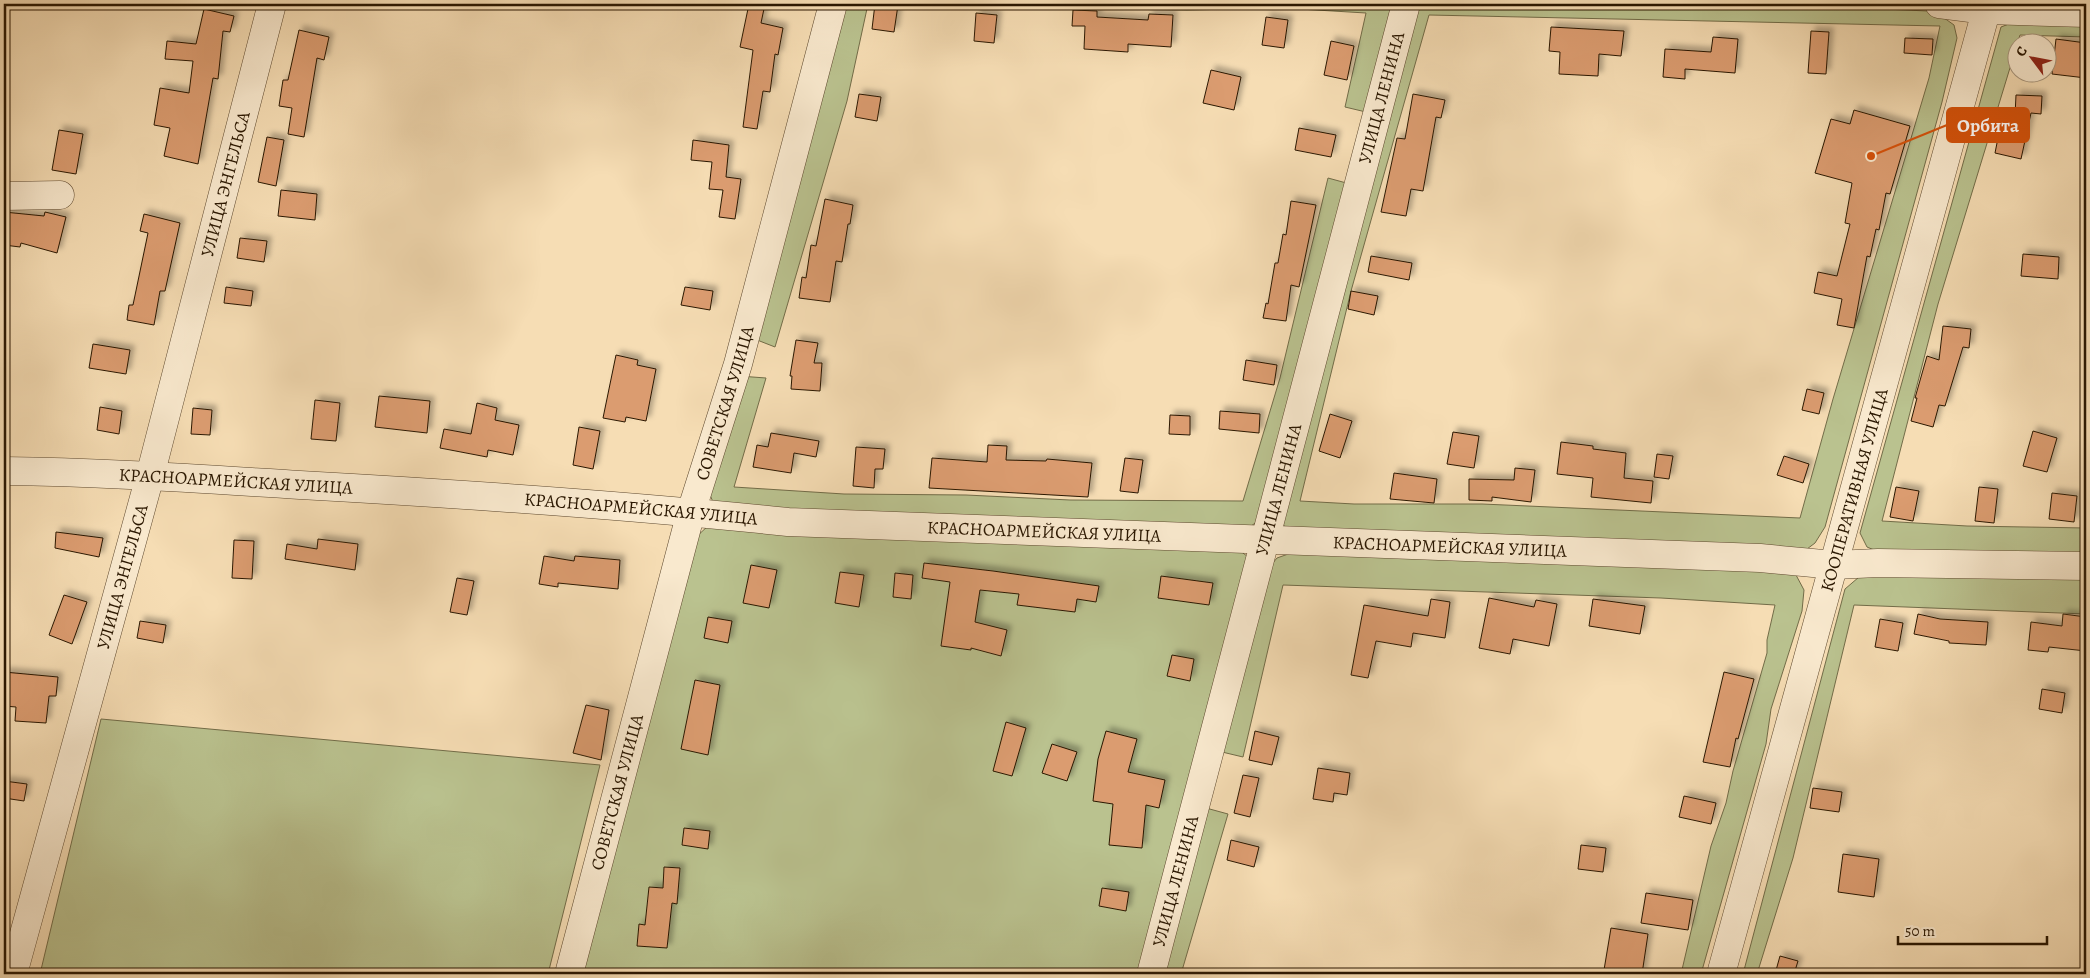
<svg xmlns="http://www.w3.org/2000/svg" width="2090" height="978" font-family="Alegreya,serif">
  <defs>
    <filter id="shadow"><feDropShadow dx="4.5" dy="-4.5" stdDeviation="2.5" flood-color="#0004"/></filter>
  </defs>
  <rect width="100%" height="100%" fill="#f6ddb4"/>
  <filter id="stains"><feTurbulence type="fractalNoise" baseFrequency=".004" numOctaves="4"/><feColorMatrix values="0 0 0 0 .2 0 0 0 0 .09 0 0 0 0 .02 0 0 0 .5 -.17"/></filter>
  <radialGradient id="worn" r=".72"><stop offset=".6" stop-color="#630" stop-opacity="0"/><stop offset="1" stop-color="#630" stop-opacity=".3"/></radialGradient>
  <!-- green -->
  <path fill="#bac28f" stroke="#726c48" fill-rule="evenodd" d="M840 4H868L847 101 775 347 752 338Z
    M993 4H1398L1366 112 1345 107 1366 13 1283 8 1187 10 1061 8Z
    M1417 4H1779L1927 11 1940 15 1954 25 1957 38 1942 102 1825 527 1815 543 1807 549 1294 532 1284 526 1279 509ZM1429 15 1940 26 1929 78 1833 399 1800 518 1482 504H1354L1300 501 1351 291Z
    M2014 22 2086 23V37L2020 35 1938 304 1882 521 1967 526 2086 528V558L1879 552 1867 547 1860 533 2001 27Z
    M1328 178 1350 184 1258 521 1247 529 728 508 713 502 708 490 739 376 766 378 734 487 844 494 966 495 1070 500 1243 501 1280 378Z
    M709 525 1238 549 1248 557 1143 974H576L695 538Z
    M1291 553 1779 569 1796 575 1804 590 1802 611 1771 709 1766 744 1701 974H1681L1711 846 1726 803 1733 771 1767 653V640L1775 605 1661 598 1283 585 1243 757 1222 752 1266 571 1277 558Z
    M1885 573 2086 576V614L1854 605 1793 858 1757 974H1743L1845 589 1859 577Z
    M101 719 600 765 548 974H40Z
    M1206 808 1228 814 1181 974H1162Z"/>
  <!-- building -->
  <path fill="#db9c70" stroke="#2a1701" filter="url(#shadow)" d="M749 4H765L761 23 783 28 778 55 775 54 770 92 763 91 757 129 743 127 753 50 740 47Z
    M875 4 898 5 894 32 872 29Z
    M204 9 234 16 230 32 223 31 218 79 213 78 198 164 164 156 170 128 154 125 160 88 189 93 193 61 165 59 167 41 196 44Z
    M1073 10 1097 11V17L1148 20 1149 14 1173 15 1171 47 1128 44V52L1084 49 1085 26H1072Z
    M976 13 997 15 994 43 974 41Z
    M1266 17 1288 20 1284 48 1262 45Z
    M1551 27 1624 31 1621 56 1599 54 1598 76 1559 74 1560 52 1549 51Z
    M299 30 329 37 324 60 317 58 304 137 288 134 292 108 279 106 283 80H288Z
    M1811 31 1829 32 1826 74 1808 73Z
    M1713 37 1738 39 1735 73 1685 69V79L1663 77 1665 49 1711 52Z
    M1905 38 1933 39 1932 55 1904 53Z
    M2056 39 2086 43V78L2052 74Z
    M1331 41 1354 46 1347 80 1324 75Z
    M1211 70 1241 77 1234 110 1203 103Z
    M859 94 881 97 877 121 855 117Z
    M1413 94 1445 100 1441 118 1436 117 1423 191 1411 189 1406 216 1381 212 1397 138 1405 139Z
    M2016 95 2042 96 2041 114 2031 113 2021 159 1995 153 1999 133 2014 136Z
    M1854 110 1910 126 1890 194 1886 193 1879 230 1876 229 1870 257 1867 256 1854 328 1837 325 1842 299 1814 293 1818 272 1837 276 1850 224 1845 223 1852 183 1815 173 1831 119 1850 124Z
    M1299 128 1336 135 1331 157 1295 150Z
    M59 130 83 134 76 174 52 170Z
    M267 137 284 140 276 186 258 182Z
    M693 140 729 145 726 177 741 179 735 219 719 217 723 190 709 189 712 162 691 160Z
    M281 190 317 194 315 220 278 216Z
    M825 199 853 205 850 224H848L842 262 836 261 830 302 799 298 802 277 806 278 811 245 816 246Z
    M1291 201 1316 205 1299 287 1291 285 1286 321 1263 318 1266 303 1268 304 1275 263H1278L1283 234 1286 235Z
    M4 212 44 216 45 212 66 217 57 253 21 243 20 247 4 245Z
    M144 214 180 223 165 291H160L154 325 127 320 129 305H133L148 233 140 231Z
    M240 238 267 241 264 262 237 258Z
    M2023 254 2059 257 2058 279 2021 276Z
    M1371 256 1412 263 1409 280 1368 272Z
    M226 287 253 291 251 306 224 303Z
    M685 287 713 291 710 310 681 305Z
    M1351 291 1378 296 1374 315 1348 309Z
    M1943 326 1971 329 1969 348 1963 347 1945 406 1939 405 1933 427 1911 421 1917 398H1915L1927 356 1939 360Z
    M796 340 818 343 814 363H822L820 391 791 389 792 376H790Z
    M93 344 130 350 126 374 89 368Z
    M616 355 638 360 637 365 656 369 646 421 626 417 625 422 603 418Z
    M1246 360 1277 365 1274 385 1243 380Z
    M1807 389 1824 393 1819 414 1802 410Z
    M379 396 430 401 427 433 375 427Z
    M315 400 340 403 336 441 311 439Z
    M477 403 497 408 495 420 519 425 513 455 488 450 487 457 440 448 444 429 471 434Z
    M100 407 122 411 119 434 97 430Z
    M193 408 212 410 210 435 191 434Z
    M1220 411 1260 414 1259 433 1219 429Z
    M1330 414 1352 421 1340 458 1319 451Z
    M1170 415 1190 416V435L1169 434Z
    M579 427 600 431 593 469 573 465Z
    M2033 431 2057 438 2047 472 2023 466Z
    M1453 432 1479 436 1474 468 1447 464Z
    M771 433 819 441 816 457 794 453 791 473 753 467 757 445 768 447Z
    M1561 442 1593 446V449L1626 453 1624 478 1653 481 1651 503 1591 497 1593 478 1557 474Z
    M988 445 1007 446 1006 460 1046 461 1047 459 1092 463 1088 497 929 488 932 458 987 462Z
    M856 447 885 449 883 469H875L874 488 853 486Z
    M1657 454 1673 456 1669 479 1654 477Z
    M1784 456 1809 464 1803 483 1777 475Z
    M1125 458 1143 460 1138 493 1120 491Z
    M1515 468 1535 470 1531 502 1492 497V501L1469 500V479L1514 480Z
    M1394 473 1437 479 1434 503 1390 499Z
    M1896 487 1919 491 1913 521 1890 517Z
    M1979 487 1998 489 1994 523 1975 521Z
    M2052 493 2077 496 2074 522 2049 519Z
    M56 532 103 538 99 557 55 548Z
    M318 539 358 544 355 570 285 559 287 544 317 549Z
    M234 540 254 541 252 579 232 578Z
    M544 556 574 561 575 556 620 560 618 589 558 583V587L539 584Z
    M924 563 993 571 1099 586 1096 602 1077 599 1075 612 1017 605 1019 594 980 590 975 622 1007 630 1001 656 971 648V650L941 646 950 582 922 578Z
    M751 565 777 570 769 608 743 603Z
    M840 572 864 575 859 607 835 603Z
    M895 573 913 575 911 599 893 597Z
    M1161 576 1213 583 1209 605 1158 598Z
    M457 578 474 581 467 615 450 612Z
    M64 595 87 602 72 644 49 635Z
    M1489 598 1534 607 1536 600 1557 604 1549 646 1513 639 1510 654 1479 648Z
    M1431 599 1450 602 1445 638 1413 633 1411 647 1376 641 1368 678 1351 675 1364 605 1428 616Z
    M1593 599 1645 606 1640 634 1589 626Z
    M1918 614 1940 619 1988 622 1986 645 1949 643V641L1914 634Z
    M2063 614 2086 617V651L2049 647 2048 652 2028 650 2031 622 2062 626Z
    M708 617 732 621 728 643 704 638Z
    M1880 619 1903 623 1898 651 1875 647Z
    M140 621 166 625 163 643 137 638Z
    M1172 655 1194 659 1190 681 1167 676Z
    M4 672 58 677 56 696H49L46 723 15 721 16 707 4 706Z
    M1724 672 1754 679 1738 739 1736 738 1730 767 1703 762Z
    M695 680 720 685 708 755 681 749Z
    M2042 689 2065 693 2062 713 2039 709Z
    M586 705 609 710 601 760 573 753Z
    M1006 722 1026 728 1012 776 993 771Z
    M1106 731 1137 739 1128 772 1165 780 1159 808 1146 805 1142 848 1109 845 1113 804 1093 801 1098 759Z
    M1255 731 1279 737 1272 765 1249 760Z
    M1052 744 1077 752 1067 781 1042 773Z
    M1318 768 1350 773 1347 795 1334 793 1333 802 1313 799Z
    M1243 775 1259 778 1250 817 1234 813Z
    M4 781 27 784 24 801 4 798Z
    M1813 788 1842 792 1839 812 1810 808Z
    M1684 796 1716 803 1711 824 1679 817Z
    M684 828 710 831 708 849 682 845Z
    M1231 840 1259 847 1254 867 1227 860Z
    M1581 845 1606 848 1603 872 1578 869Z
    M1843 854 1879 859 1874 897 1838 892Z
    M664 867 680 868 677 904 672 903 667 948 637 946 639 924 645 925 649 887 663 888Z
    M1102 888 1129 892 1126 911 1099 906Z
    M1646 893 1693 900 1688 930 1641 923Z
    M1611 928 1648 934 1642 974 1604 970Z
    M1780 956 1798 961 1794 974H1775Z"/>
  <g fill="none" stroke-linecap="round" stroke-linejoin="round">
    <!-- minor casing -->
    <g stroke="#5d482e" stroke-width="29">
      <g id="minor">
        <path d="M1939 4 1986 10 2086 13"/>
        <path d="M4 196 60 195"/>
        <path id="s1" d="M4 471C103 472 201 479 300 485 463 494 626 505 788 522L1760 558 1834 565 1878 563 2086 566"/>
        <path id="s2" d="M13 974 150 476 272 4"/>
        <path id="s3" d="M569 974 691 512 738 364 833 4"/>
        <path id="s4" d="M1151 974 1406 4"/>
        <path id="s5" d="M1721 974 1988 4"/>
      </g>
    </g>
    <!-- minor -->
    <use href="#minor" stroke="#f9e9ce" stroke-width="28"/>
  </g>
  <g text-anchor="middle" stroke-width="4" stroke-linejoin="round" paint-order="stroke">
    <!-- street labels -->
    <g font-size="18" fill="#2a1701" stroke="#f9e9ce">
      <text dy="6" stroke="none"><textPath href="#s4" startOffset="906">УЛИЦА ЛЕНИНА</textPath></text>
      <text dy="6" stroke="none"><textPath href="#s2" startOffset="818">УЛИЦА ЭНГЕЛЬСА</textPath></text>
      <text dy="6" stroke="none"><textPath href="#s3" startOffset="592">СОВЕТСКАЯ УЛИЦА</textPath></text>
      <text dy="6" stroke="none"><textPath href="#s1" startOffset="232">КРАСНОАРМЕЙСКАЯ УЛИЦА</textPath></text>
      <text dy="6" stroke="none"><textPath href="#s4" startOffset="501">УЛИЦА ЛЕНИНА</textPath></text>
      <text dy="6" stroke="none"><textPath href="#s5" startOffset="502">КООПЕРАТИВНАЯ УЛИЦА</textPath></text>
      <text dy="6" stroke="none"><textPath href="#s1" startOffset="638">КРАСНОАРМЕЙСКАЯ УЛИЦА</textPath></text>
      <text dy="6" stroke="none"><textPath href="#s1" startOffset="1042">КРАСНОАРМЕЙСКАЯ УЛИЦА</textPath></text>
      <text dy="6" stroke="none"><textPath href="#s1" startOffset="1448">КРАСНОАРМЕЙСКАЯ УЛИЦА</textPath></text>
      <text dy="6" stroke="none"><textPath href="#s2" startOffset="412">УЛИЦА ЭНГЕЛЬСА</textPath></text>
      <text dy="6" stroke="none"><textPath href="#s3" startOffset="188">СОВЕТСКАЯ УЛИЦА</textPath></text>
      <text dy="6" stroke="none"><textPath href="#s4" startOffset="96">УЛИЦА ЛЕНИНА</textPath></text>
    </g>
  </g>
  <!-- callouts -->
  <path fill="none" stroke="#d5520b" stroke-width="2" d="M1871 156L1947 125"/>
  <circle fill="#d5520b" stroke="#f9e9ce" stroke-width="2" cx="1871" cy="156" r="5"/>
  <rect fill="#d5520b" stroke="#d5520b" stroke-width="2" x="1947" y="108" width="82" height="34" rx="5"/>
  <g font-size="19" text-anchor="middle" font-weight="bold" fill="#fff">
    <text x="1988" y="132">Орбита</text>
  </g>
  <!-- margin -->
  <rect width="2090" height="978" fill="none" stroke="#f6ddb4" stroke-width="20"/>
  <rect x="5" y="5" width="2080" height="968" fill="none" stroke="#2a1701" stroke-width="2.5"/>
  <rect x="10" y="10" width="2070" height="958" fill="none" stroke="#2a1701"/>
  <!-- north arrow -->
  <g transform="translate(2032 58) rotate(302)"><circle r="24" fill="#f9e9ce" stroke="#a6957c"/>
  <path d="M0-4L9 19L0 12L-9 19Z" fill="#8f2418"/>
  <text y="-8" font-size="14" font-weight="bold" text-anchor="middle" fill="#2a1701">С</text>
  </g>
  <!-- scale -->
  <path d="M1898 936v8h149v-8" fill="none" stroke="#2a1701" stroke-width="2.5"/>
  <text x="1905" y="936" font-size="15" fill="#2a1701" stroke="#f9e9ce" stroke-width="4" paint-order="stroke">50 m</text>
  <rect width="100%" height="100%" filter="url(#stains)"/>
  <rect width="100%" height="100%" fill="url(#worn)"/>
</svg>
